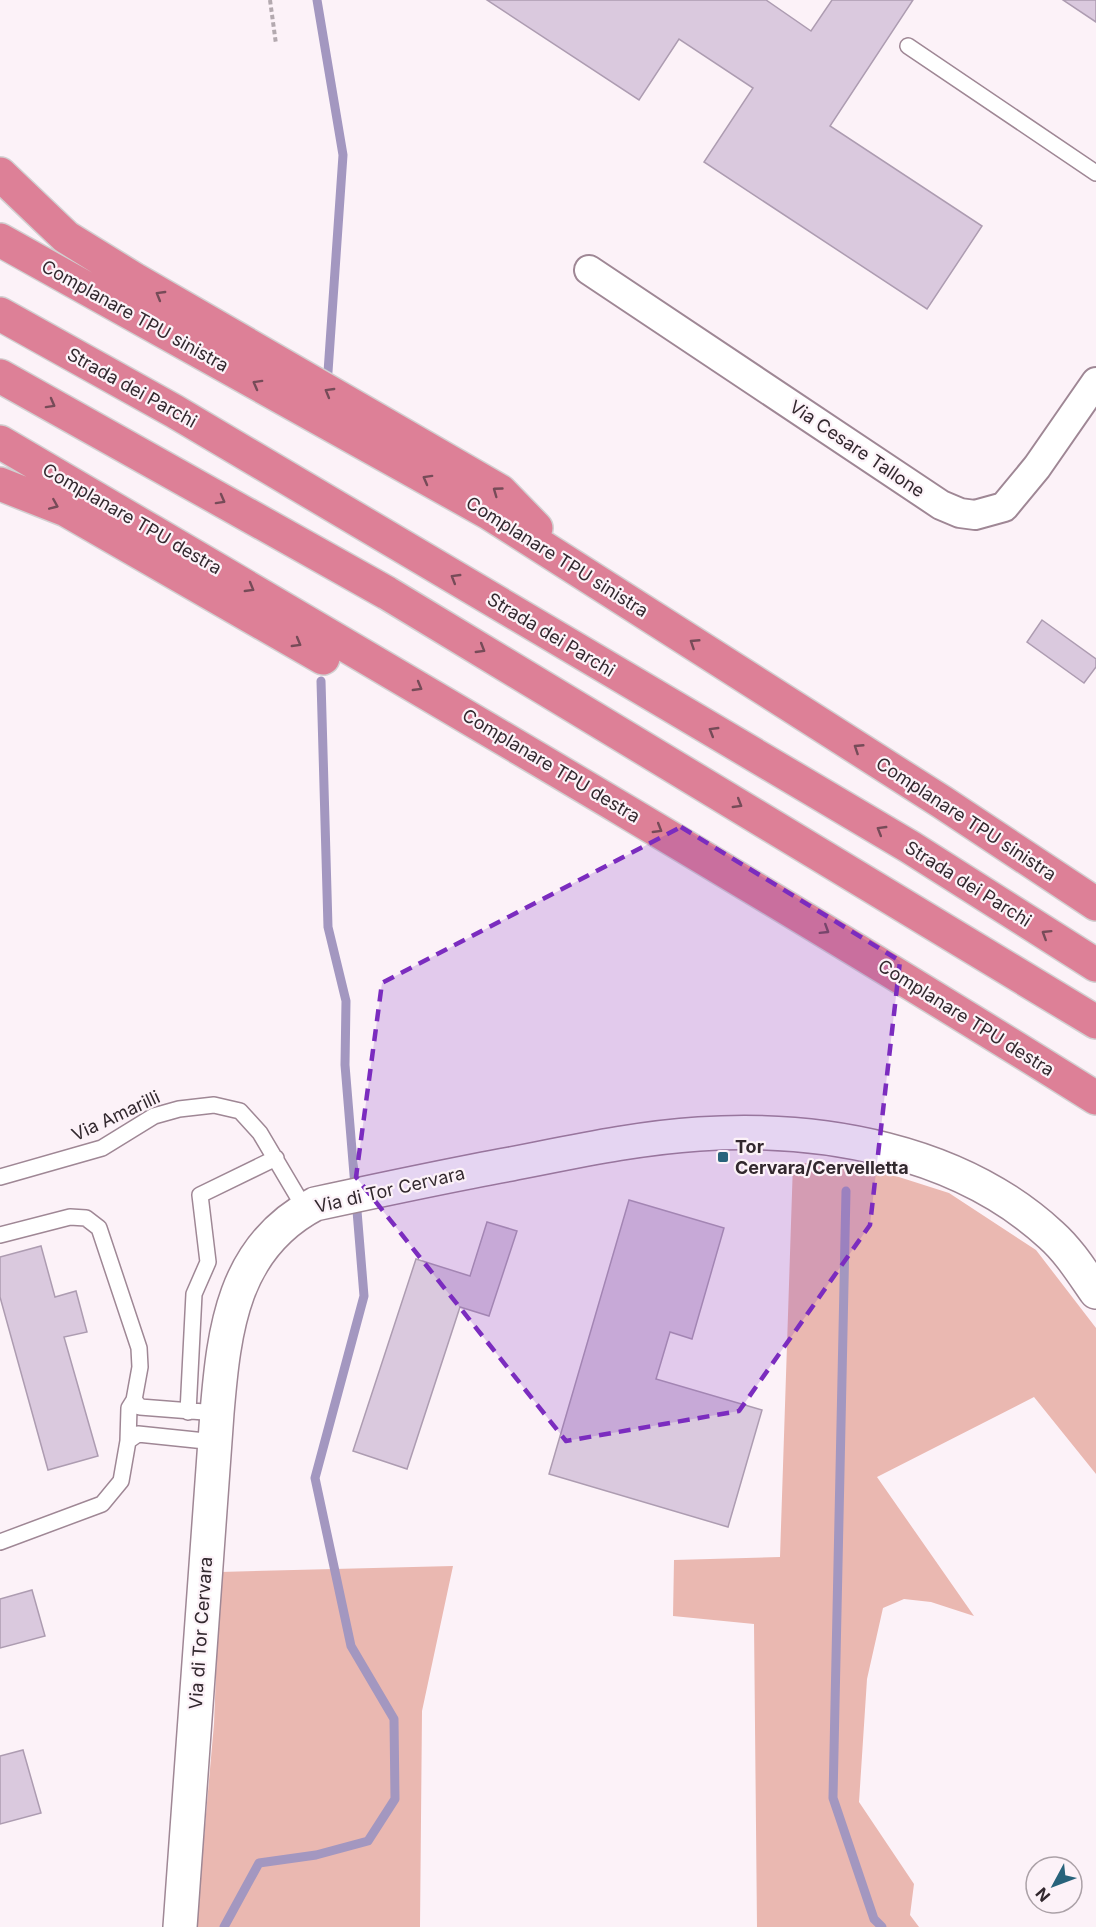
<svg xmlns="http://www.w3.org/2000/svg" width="1096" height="1927" font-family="Inter,sans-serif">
  <rect width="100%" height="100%" fill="#fcf2f8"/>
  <!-- green -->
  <path fill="#eab8b1" d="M793 1163H855L949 1193 1036 1250 1096 1328V1474L1034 1397 877 1477 974 1616 931 1602 904 1599 883 1608 867 1679 859 1802 914 1884 910 1915 919 1927H757L754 1624 673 1616 674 1560 780 1557Z
    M453 1566 422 1711 420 1927H196L214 1724 220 1572Z"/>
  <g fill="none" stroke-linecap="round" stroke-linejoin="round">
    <!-- stream -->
    <path stroke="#a397c0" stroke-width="9" d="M317 0 343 155 328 372
      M846 1191 833 1798 874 1919 882 1927
      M224 1927 259 1863 316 1855 368 1841 395 1799 394 1719 351 1646 315 1478 364 1296 345 1065 346 1001 328 927 321 681"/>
  </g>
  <!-- building -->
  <path fill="#dac9de" stroke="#ad9cb1" stroke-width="1.5" d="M487 0H766L811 31 832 0H913L830 126 982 226 927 309 704 162 753 88 679 39 639 100Z
    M1063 0H1096V22Z
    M1042 620 1096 659V667L1084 683 1027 642Z
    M629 1200 724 1228 692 1339 670 1332 656 1379 762 1410 728 1527 549 1474Z
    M487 1222 517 1231 489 1316 460 1307 407 1469 353 1451 416 1259 470 1276Z
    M41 1246 55 1297 76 1291 87 1332 64 1337 98 1456 48 1470 0 1297V1257Z
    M32 1590 45 1636 0 1648V1599Z
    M23 1750 41 1813 0 1824V1756Z"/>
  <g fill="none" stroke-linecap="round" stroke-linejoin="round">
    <!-- service casing -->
    <g stroke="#9f8795" stroke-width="18">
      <path id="service" d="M908 46 1096 173
        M0 1177 102 1148 154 1116 179 1109 214 1105 240 1111 260 1133 305 1209
        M0 1235 70 1217 86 1218 99 1228 139 1348 140 1367 134 1400 140 1407 217 1413
        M188 1412 194 1294 208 1262 200 1195 276 1158
        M128 1441 129 1408 134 1400
        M0 1542 102 1504 121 1481 128 1441 138 1434 215 1442"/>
    </g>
    <!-- minor casing -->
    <g stroke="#9f8795" stroke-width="32">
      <path id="minor" d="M589 270 941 505 960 513 975 515 1004 507 1037 467 1096 382"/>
    </g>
    <!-- tertiary casing -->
    <g stroke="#9f8795" stroke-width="36">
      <path id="tertiary" d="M180 1927 217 1413C224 1329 233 1247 315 1204 380 1190 445 1176 511 1164 573 1152 636 1138 699 1134 821 1126 959 1150 1051 1235 1069 1251 1082 1272 1096 1292"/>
    </g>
    <!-- motorway casing -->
    <g stroke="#d2d0d1" stroke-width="36">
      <path id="motorway" d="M0 174 66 237 134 279 500 491 536 528
        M0 240 489 513 942 802 1096 904
        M0 314 174 411 910 847 1096 965
        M0 376 387 593 1096 1022
        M0 442C367 658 735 872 1096 1098
        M0 484 66 510 323 658"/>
    </g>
    <!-- path -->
    <path stroke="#b3a9af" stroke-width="4" stroke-dasharray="4.5 3" stroke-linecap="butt" d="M270 0 276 44"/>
    <!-- service -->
    <use href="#service" stroke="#fff" stroke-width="15"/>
    <!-- minor -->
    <use href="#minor" stroke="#fff" stroke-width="28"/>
    <!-- tertiary -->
    <use href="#tertiary" stroke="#fff" stroke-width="33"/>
    <!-- motorway -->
    <use href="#motorway" stroke="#dd8097" stroke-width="33"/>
  </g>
  <!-- one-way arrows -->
  <defs><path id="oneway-chevron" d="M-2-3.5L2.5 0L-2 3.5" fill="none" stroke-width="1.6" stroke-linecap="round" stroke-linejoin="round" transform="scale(1.5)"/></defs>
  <g stroke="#764b58">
    <use href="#oneway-chevron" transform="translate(160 295) rotate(-150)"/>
    <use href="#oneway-chevron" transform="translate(257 384) rotate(-151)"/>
    <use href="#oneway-chevron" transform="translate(329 392) rotate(-150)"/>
    <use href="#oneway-chevron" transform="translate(51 404) rotate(29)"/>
    <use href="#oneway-chevron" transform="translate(427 479) rotate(-151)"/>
    <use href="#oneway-chevron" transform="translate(497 491) rotate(-144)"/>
    <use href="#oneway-chevron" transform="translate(221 500) rotate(29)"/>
    <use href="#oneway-chevron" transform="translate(54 505) rotate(23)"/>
    <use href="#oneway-chevron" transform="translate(455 578) rotate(-149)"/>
    <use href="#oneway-chevron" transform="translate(250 588) rotate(30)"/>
    <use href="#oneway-chevron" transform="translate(297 643) rotate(30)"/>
    <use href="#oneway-chevron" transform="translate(694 643) rotate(-147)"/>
    <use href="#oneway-chevron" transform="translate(481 649) rotate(31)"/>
    <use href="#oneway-chevron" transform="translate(418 687) rotate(30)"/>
    <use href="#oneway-chevron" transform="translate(713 731) rotate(-149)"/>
    <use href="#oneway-chevron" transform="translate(858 748) rotate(-147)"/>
    <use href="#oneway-chevron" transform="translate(738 804) rotate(31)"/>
    <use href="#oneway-chevron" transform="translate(658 829) rotate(31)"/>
    <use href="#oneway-chevron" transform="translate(881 830) rotate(-149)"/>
    <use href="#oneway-chevron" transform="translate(825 930) rotate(32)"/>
    <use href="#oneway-chevron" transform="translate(1046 934) rotate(-148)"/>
  </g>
  <!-- marked area -->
  <path fill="#7b2cbf" fill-opacity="0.2" stroke="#7b2cbf" stroke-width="4.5" stroke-dasharray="12 8" stroke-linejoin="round" d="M681 827 900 961 870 1225 739 1411 566 1441 356 1177 382 983Z"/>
  <!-- markers -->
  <rect fill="#28637b" stroke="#fcf2f8" stroke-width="2" x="717" y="1151" width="12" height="12" rx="3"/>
  <g text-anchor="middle" stroke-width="4.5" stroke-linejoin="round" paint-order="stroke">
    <!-- street labels -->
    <g font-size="18" fill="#32282e" stroke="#fcf2f8">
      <text transform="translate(135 316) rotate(29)" y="6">Complanare TPU sinistra</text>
      <text transform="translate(132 388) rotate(29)" y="6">Strada dei Parchi</text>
      <text transform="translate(857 449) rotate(34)" y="6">Via Cesare Tallone</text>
      <text transform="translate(132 519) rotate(30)" y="6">Complanare TPU destra</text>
      <text transform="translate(557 557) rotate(32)" y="6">Complanare TPU sinistra</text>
      <text transform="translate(551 635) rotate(31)" y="6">Strada dei Parchi</text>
      <text transform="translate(551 766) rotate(31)" y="6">Complanare TPU destra</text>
      <text transform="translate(966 819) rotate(33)" y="6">Complanare TPU sinistra</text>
      <text transform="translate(968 884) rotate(32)" y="6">Strada dei Parchi</text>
      <text transform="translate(966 1018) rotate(32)" y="6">Complanare TPU destra</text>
      <text transform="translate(116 1116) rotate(-25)" y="6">Via Amarilli</text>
      <text transform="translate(390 1190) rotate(-13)" y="6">Via di Tor Cervara</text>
      <text transform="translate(201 1633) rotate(-86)" y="6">Via di Tor Cervara</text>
    </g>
    <!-- poi labels -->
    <g font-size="18" font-weight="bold" fill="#32282e" stroke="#fcf2f8" text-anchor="start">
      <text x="735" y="1153">Tor<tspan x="735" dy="21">Cervara/Cervelletta</tspan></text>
    </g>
  </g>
  <!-- north arrow -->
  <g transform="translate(1054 1885) rotate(229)"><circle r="28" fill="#fcf2f8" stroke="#aba1a7" stroke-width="1.5"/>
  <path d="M0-4.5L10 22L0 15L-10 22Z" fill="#28637b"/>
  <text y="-9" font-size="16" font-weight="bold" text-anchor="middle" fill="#32282e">N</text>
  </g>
</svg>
